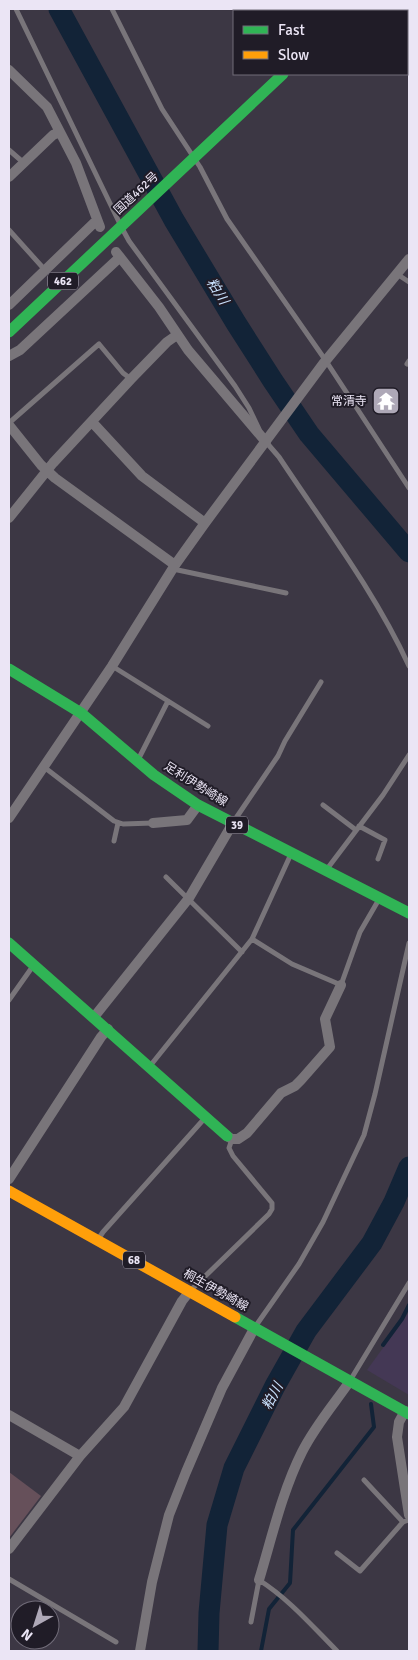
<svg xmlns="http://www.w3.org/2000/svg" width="418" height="1660" font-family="Signika,'Noto Sans JP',sans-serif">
  <rect width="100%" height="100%" fill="#3c3744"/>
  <!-- built -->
  <path fill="#443855" d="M409 1312V1395L367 1370Z"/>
  <!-- green -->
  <path fill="#66505a" d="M9 1472 41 1496 9 1538Z"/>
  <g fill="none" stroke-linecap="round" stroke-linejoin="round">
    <!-- stream -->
    <path stroke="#122337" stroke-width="4" d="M383 1345 402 1319 409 1305
      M261 1651 269 1609 290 1583 293 1530 374 1427 371 1404"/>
    <!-- river -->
    <path stroke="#122337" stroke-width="21" d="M59 9 174 220 236 323 273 381 309 434 409 552
      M208 1651 209 1613 217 1525 234 1468 275 1386 306 1331 372 1243 394 1202 409 1167"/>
    <!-- lane -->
    <path stroke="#79757a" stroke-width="5" d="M16 9 119 222
      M112 9 162 109 200 167 227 219 326 361 409 488
      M9 150 24 163
      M9 230 45 270
      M123 230 129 241 235 386 249 408 259 429
      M397 274 409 282
      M407 364 409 361
      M9 423 99 344 123 373 131 379
      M266 442 279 457C324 525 375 592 409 666
      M173 569 286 593
      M112 666 208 726
      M139 758 168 701
      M44 767 114 821 123 824 153 823
      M323 805 356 830
      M234 821 278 756 285 741 321 682
      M359 826 385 840 378 859
      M114 841 118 823
      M327 869 383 795 409 755
      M166 877 242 952
      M252 939 292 964 341 985 360 932 378 901
      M9 1000 33 966
      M150 1066 252 939 291 854
      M99 1238 103 1232 204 1119
      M192 1289 269 1214 272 1209V1203L233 1156 229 1148 232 1139
      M255 1327 299 1264 323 1222 364 1135 375 1094 409 943
      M351 1379 409 1283
      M364 1480 403 1522
      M337 1553 360 1571 403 1522 409 1520
      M9 1579 116 1642
      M251 1622 259 1580C289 1599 313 1627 337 1651"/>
    <!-- street -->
    <path stroke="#79757a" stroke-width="10" d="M9 70 47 107 76 163 100 227
      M9 177 53 135 59 132
      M116 252 159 307 188 350 266 442
      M9 305 97 220
      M9 356 20 350 120 257
      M92 422 142 476 205 523
      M9 425 41 465 55 478 175 565
      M9 518 53 463 131 379 167 342 177 335
      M9 818 112 666 175 565 205 523 323 364 409 259
      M153 823 187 820 198 805
      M94 1017 189 898 233 823
      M227 1136 232 1139H238L247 1133 281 1093 295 1086 301 1080 330 1047 325 1019 341 985
      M9 1179 101 1037 108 1029
      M405 1411 399 1422 397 1437 409 1515
      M9 1415 80 1456
      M9 1549 80 1456 124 1407 182 1301 190 1291
      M259 1580C272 1537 282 1492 302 1452 315 1426 334 1404 350 1381
      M140 1651 152 1582 169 1515 186 1472 222 1388 255 1327"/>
    <!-- fast -->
    <path stroke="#30b455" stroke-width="11" d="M381 9 383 11
      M349 11 351 9
      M9 332 283 74
      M9 669 81 713 154 775 198 805 409 913
      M9 943 227 1136
      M235 1317 409 1414"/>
    <!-- slow -->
    <path stroke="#ff9f0a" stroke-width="11" d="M407 36 409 39
      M9 1191 235 1317"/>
  </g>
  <!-- icons -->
  <defs>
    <g id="temple-square" transform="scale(1.4375)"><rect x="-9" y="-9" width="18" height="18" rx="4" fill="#aea8b7" stroke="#201c27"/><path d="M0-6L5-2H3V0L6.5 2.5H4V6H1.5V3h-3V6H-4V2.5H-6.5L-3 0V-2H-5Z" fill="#fff"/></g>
  </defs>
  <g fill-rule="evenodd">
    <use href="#temple-square" x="386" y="401"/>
  </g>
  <g text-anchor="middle" stroke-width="4" stroke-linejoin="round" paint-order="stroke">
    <!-- shield labels -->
    <g fill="#201c27" stroke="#aea9b7" stroke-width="1">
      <rect x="48" y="272.5" width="30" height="17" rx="4"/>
      <rect x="226" y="816.5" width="22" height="17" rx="4"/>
      <rect x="123" y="1251.5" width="22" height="17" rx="4"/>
    </g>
    <g font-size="11" font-weight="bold" fill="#ebe5f5">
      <text x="63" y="285">462</text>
      <text x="237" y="829">39</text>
      <text x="134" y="1264">68</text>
    </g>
    <!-- street labels -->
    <g font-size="12" fill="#ebe5f5" stroke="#201c27">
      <text transform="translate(136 193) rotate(-43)" y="4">国道462号</text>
      <text transform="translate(196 784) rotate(32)" y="4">足利伊勢崎線</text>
      <text transform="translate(216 1290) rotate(29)" y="4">桐生伊勢崎線</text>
    </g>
    <!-- poi labels -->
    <g font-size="12" fill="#ebe5f5" stroke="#201c27" text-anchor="end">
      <text x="367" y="405">常清寺</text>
    </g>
    <!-- water labels -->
    <g font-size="14" font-style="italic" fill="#cae2fe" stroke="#201c27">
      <text transform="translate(218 291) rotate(58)" y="5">粕川</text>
      <text transform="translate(272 1396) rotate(-62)" y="5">粕川</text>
    </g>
  </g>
  <!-- border -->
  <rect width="418" height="1660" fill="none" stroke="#ebe5f5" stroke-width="20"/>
  <!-- legend -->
  <rect x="233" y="10" width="175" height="65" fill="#201c27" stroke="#716c79"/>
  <rect x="243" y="26" width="25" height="8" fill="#30b455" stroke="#716c79"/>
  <text x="278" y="35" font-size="15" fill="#ebe5f5">Fast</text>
  <rect x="243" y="51" width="25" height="8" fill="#ff9f0a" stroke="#716c79"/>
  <text x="278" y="60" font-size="15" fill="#ebe5f5">Slow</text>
  <!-- north arrow -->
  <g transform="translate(35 1625) rotate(219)"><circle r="24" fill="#201c27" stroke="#716c79"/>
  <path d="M0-4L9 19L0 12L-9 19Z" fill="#aea8b7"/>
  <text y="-8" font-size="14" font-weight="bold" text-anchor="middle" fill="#ebe5f5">N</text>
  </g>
</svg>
